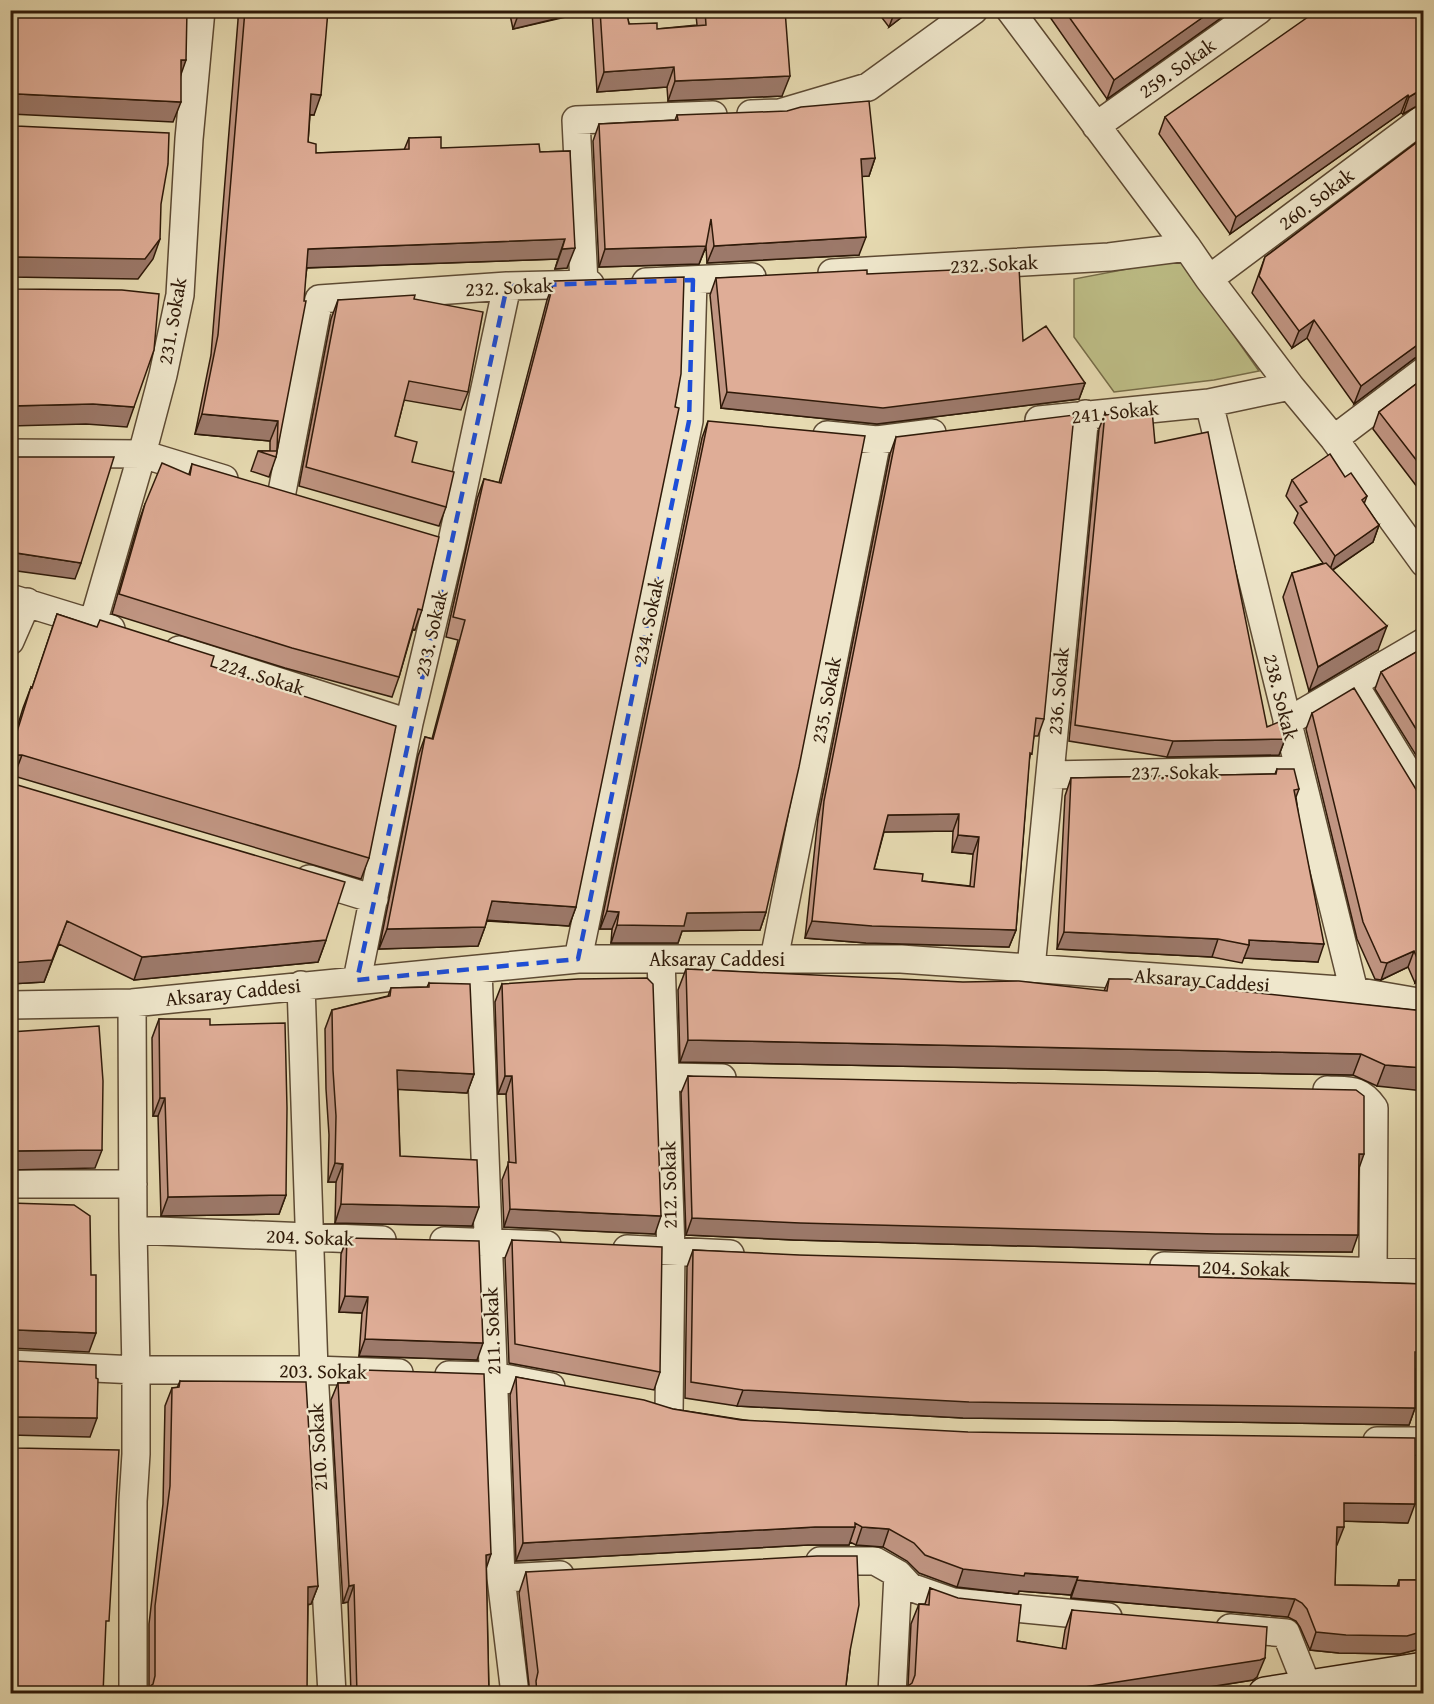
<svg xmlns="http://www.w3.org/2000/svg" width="1434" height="1704" font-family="'Gentium Book Plus',serif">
  <rect width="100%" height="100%" fill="#e6dab1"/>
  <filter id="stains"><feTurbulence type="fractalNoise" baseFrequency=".00333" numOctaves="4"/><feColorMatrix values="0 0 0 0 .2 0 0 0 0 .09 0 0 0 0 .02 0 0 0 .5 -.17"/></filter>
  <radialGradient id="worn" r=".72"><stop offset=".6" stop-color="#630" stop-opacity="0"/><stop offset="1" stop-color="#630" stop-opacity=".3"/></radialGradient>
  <!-- green -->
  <path fill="#bdbd86" stroke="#766c48" stroke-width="1.5" d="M1180 259 1259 371 1214 380 1114 392 1074 337V279Z"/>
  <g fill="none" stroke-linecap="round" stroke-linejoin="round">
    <!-- minor casing -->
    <g stroke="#5d4a33" stroke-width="30">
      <path id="minor" d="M1010 10 1187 247 1209 279 1290 386 1334 439 1424 563
        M751 114 780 113 868 87 974 10
        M1096 126 1259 10
        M832 273 1109 257 1187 247
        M1209 279 1424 118
        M646 282 752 277
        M584 284 576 120 713 115
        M1209 403 1354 991
        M1039 420 1209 403 1290 386
        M827 435 877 440 932 433
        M1334 439 1424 371
        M10 453 142 454 224 479
        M281 497 319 299 507 286 590 284
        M10 598 111 629
        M93 623 142 454 163 375 180 295 189 139 201 10
        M10 641 27 602
        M179 650 409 723
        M1354 684 1424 799
        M1287 722 1424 642
        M1050 775 1299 770
        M309 879 374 899
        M578 959 689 421 693 280
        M661 959 671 1251 669 1412
        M774 959 877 440
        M1031 968 1085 414
        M478 969 501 1578 515 1694
        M357 980 409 723 451 546 507 286
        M301 985 314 1370 332 1694
        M132 1003 133 1230 136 1370V1454L133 1501V1694
        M10 1005 132 1003 578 959H901L1354 991 1424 1003
        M666 1077 722 1078
        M1327 1090C1350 1091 1360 1088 1374 1108L1373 1271
        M10 1184H133
        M133 1230 382 1240
        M444 1241 547 1245
        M627 1249 730 1254
        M1164 1266 1424 1273
        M10 1364 136 1370H314L399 1373
        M449 1375 493 1376 551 1387
        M1377 1441H1424
        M820 1561H875L898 1574 910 1587 953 1602 1108 1617
        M501 1578 560 1575
        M1230 1628 1286 1633 1307 1686
        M892 1694 898 1574"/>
    </g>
    <!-- secondary casing -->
    <g stroke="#2f1a09" stroke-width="36">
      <path id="secondary" d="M1265 1694 1424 1669"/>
    </g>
    <!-- minor -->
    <use href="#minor" stroke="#efe7cc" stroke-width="27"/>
    <!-- secondary -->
    <use href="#secondary" stroke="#efe7cc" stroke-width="33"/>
  </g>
  <!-- wall -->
  <path fill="#c09582" stroke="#2f1a09" stroke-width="1.5" fill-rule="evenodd" d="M238 10H328L314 115H310L308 142 316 153 404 150 409 138 441 148 540 152 570 151 567 268 555 269 558 259 307 268 276 457 269 477 251 471 258 451H270V441L195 434 211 355 238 20Z
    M509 10H626L629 24 657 29 697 25 696 15 698 10H785L782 96 668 101 667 87 597 92 592 11 513 29Z
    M876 10H911L889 27Z
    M1045 10H1232L1107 99Z
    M1424 10V103H1422L1403 114 1401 113 1230 234 1159 134 1165 117Z
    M677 115 875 158 869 176H862L859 255 707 263 706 247 699 264 599 267 593 141 599 124 675 120Z
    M1424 133V356H1421L1415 358 1354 404 1307 338 1292 348 1252 293 1265 257 1422 138Z
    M867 274 1023 341 1085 383 1079 399 877 424 721 408 710 295 716 278Z
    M554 281 576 907 569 926 487 921 478 946 379 949 418 756 425 737 432 739 458 640 446 637 477 499 484 479 499 483 547 300Z
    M414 299 468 392 461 410 404 400 395 436 412 462 446 507 439 526 299 486 331 319 338 300Z
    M1424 378V496L1373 429 1379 412Z
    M1105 413 1106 415 1155 443 1267 727 1285 739 1279 755 1167 757 1069 741 1099 429Z
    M708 421 766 912 760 930 682 931 678 943H611L612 929H600L702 438Z
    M896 437 1044 719 1038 736H1034L1029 761 1016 930 1009 947 866 943 805 938 818 818 890 454ZM953 831 952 852 973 854 970 886 922 881 874 869 884 832Z
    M192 464 422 610 415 630 413 629 399 677 392 697 285 668 112 614 138 524 145 504 189 474Z
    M1345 477 1367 496 1364 504 1379 525 1373 542 1333 570 1378 650 1309 691 1283 597 1292 573 1323 563 1294 523 1298 513 1286 496 1292 480Z
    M57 614 211 666 369 858 361 879 14 776H10V750L23 708 31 687 32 688Z
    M1424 648V768L1375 689 1381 672Z
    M1312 713 1417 791 1424 978 1415 983 1408 967 1381 980 1375 979 1357 939 1306 729Z
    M1277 769 1299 789 1296 797 1318 962 1244 958 1242 963 1212 957 1057 949 1065 796 1071 778 1275 774Z
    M10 782 326 940 318 962 134 980 59 944 44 982 10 984Z
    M686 969 1104 991 1109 979 1424 1011 1377 1086 1353 1075 680 1062 678 990Z
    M429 983 474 1074 467 1093 398 1089 400 1156 472 1226 335 1223 336 1182H328L329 1135 326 1089 325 1029 332 1010 388 996 391 988 427 987Z
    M502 984 655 1234 504 1227 502 1180 509 1162 506 1094H498L495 1002Z
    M159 1019 210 1025 286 1195 279 1214 161 1216 158 1116H153L152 1038Z
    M688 1076 1359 1168 1352 1252 1210 1251 794 1240 686 1235 681 1093Z
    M347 1238 477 1360 359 1356 362 1313 339 1312 341 1254Z
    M512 1240 660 1372 654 1390 509 1363 505 1258Z
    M693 1250 1199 1277 1424 1284V1369H1415V1408L1409 1425 963 1418 737 1406 685 1398 687 1267Z
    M363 1370 486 1568 489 1694H351L348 1602 343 1603 331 1400 338 1383H347L349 1379H359Z
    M516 1377 673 1409 1408 1523 1344 1521 1336 1545 1335 1585 1397 1586 1399 1580H1424V1648L1400 1654 1339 1653 1310 1650 1300 1627 1296 1621 1288 1617 1071 1598V1595L1019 1591 1018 1594 957 1587 919 1573 907 1561 883 1547 856 1545 850 1542 849 1545H808L516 1561 510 1395Z
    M180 1381 318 1586 311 1604 308 1605 306 1694H144L145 1690 149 1687V1624L163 1504 165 1406 172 1388H177Z
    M526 1572 850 1651 845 1694H530L519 1593Z
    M930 1588 1017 1641 1062 1649 1065 1630 1072 1610 1257 1677 1253 1680 1165 1694H902L904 1689 908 1686 911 1624 919 1604H925Z"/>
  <!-- shaded-wall -->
  <path fill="#9c796a" stroke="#2f1a09" stroke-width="1.5" d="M520 10H592L513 29Z
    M895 10H911L889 27 895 11Z
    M1213 10H1232L1107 99 1114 80Z
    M181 60H186L179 80Z
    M674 67 667 87 597 92 604 72Z
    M790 76 782 96 668 101 675 81Z
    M1424 88V103H1422L1403 114 1409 97Z
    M18 94 181 102 173 122 11 114 10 96Z
    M311 94 321 95 314 115 304 114Z
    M1408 95 1401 113 1230 234 1236 217Z
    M875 158 869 176 855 177 861 159Z
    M866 237 859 255 707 263 714 246Z
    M160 239 153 259 138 279 10 277V259L17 257Z
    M565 239 558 259 301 268 308 249Z
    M706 246 699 264 599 267 605 249Z
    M575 248 567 268 555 269 562 249Z
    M1314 320 1307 338 1292 348 1299 331Z
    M1424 340V356H1421L1415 358 1354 404 1361 386Z
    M1085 383 1079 399 877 424 721 408 727 392Z
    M93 404 134 407 127 427 86 424 10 426V406Z
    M202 414 278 421 270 441 195 434Z
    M1379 525 1373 542 1329 572 1335 556Z
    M10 552 81 563 75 579 10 570Z
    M1387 626 1378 650 1309 691 1318 667Z
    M1285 739 1279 755 1167 757 1173 741Z
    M14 755H22L14 776H10V757Z
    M959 814 953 831 882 832 888 815Z
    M958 835 979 837 973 854 952 852Z
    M492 901 576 907 569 926 485 920Z
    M607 911 619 912 612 929H600Z
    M766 912 760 930 682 931 678 943H611L617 925 687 913Z
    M67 921 44 982 10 984V963Z
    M812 921 1016 930 1009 947 866 943 805 938Z
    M485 927 478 946 379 949 387 929Z
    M1064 932 1218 939 1212 957 1057 949Z
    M326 940 318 962 134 980 142 957Z
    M1249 940 1324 944 1318 962 1244 958 1249 945Z
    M1414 951 1408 967 1381 980 1387 963Z
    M1424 966V978L1415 983 1421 967Z
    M688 1040 1361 1054 1353 1075 680 1062Z
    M1385 1065 1424 1068V1091L1377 1086Z
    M397 1070 474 1074 467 1093 390 1089Z
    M505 1076H512L506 1094H498Z
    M160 1098H165L158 1116H153Z
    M102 1150 95 1168 10 1170V1151Z
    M1359 1154H1364L1358 1171Z
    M335 1163 343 1164 336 1182H328Z
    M286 1195 279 1214 161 1216 168 1197Z
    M341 1204 479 1207 472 1226 335 1223Z
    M510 1209 661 1216 655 1234 504 1227Z
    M692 1218 1358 1235 1352 1252 1210 1251 794 1240 686 1235Z
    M345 1296 368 1297 362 1313 339 1312Z
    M17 1330 96 1333 89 1352 10 1348V1331Z
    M365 1339 483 1343 477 1360 359 1356Z
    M1415 1352H1424V1369H1409Z
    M743 1390 1415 1408 1409 1425 963 1418 737 1406Z
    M17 1417 97 1418 90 1437 10 1435V1418Z
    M1344 1503 1415 1504 1408 1523 1338 1521Z
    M815 1527H855L849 1545H808L516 1561 523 1543Z
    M862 1527 889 1529 883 1547 856 1545Z
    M1337 1527H1344L1337 1545H1331Z
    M491 1554 485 1572 486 1555Z
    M963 1569 1078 1577 1071 1595 1019 1591 1018 1594 957 1587Z
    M1077 1580 1295 1599 1288 1617 1071 1598Z
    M354 1585 348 1602 343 1603 349 1586Z
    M318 1586 311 1604 301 1605 308 1587Z
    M1424 1631V1648L1400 1654 1339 1653 1310 1650 1316 1632Z
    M1265 1658 1257 1677 1253 1680 1165 1694H1025Z"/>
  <!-- building -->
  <path fill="#dfad97" stroke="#2f1a09" stroke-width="1.5" fill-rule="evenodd" d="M10 10H187L186 60H181V102L18 94 10 96Z
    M245 10H328L321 95 311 94 308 142 316 144V153L409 149V138L441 137V148L539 144 540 152 570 151 575 248 562 249 565 239 308 249 304 301H306L276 457 258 451H277L278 421 202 414 218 335Z
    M600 10H626L629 24 657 23V29L706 25 705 10H785L790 76 675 81 674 67 604 72Z
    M1064 10H1213L1114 80Z
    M1318 10H1424V88L1409 97 1408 95 1236 217 1165 117Z
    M869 101 875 158 861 159 866 237 714 246 711 219 706 246 605 249 599 124 678 120 677 115 787 111 801 107Z
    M10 124 16 126 169 133 168 164 161 204 160 239 145 259 17 257 10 259Z
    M1424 137V340L1361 386 1314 320 1299 331 1259 276 1265 257Z
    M1019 267 1023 341 1046 326 1085 383 883 408 727 392 716 278 867 270V274Z
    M684 277 681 374 675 407 679 408 576 907 492 901 485 927 387 929 425 737 433 739 465 620 453 617 484 479 501 483 554 281Z
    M10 287 17 289 122 290 159 294 154 350 134 407 93 404 10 406Z
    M415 295 414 299 483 312 468 392 409 381 395 436 417 442 412 462 454 472 446 507 306 467 338 300Z
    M1424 378V470L1379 412Z
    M1152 410 1155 443 1208 432 1267 727 1281 721 1285 739 1173 741 1075 725 1105 413 1106 415Z
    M1074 415 1044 719 1036 718 1032 754 1030 753 1016 930 872 926 812 921 824 801 896 437ZM959 814 958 835 979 837 974 887 922 881 923 874 874 869 888 815Z
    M708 421 865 436 799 767 766 912 687 913 684 926 617 925 619 912 607 911Z
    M1330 454 1345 477 1351 473 1367 496 1362 500 1379 525 1335 556 1300 506 1307 502 1292 480Z
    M10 457H114L81 563 10 552Z
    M162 463 190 475 192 464 439 537 422 610 418 609 399 677 292 648 119 594 145 504Z
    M1326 563 1387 626 1318 667 1292 573Z
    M57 614 97 627 100 620 214 656 211 666 396 726 369 858 22 755H14L10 757V754L31 687 32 688Z
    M1423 648H1424V742L1381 672Z
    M1354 688 1417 791 1424 797V966L1421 967 1414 951 1387 963 1381 962 1363 922 1312 713Z
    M1277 769H1294L1299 789 1294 790 1324 944 1249 940V945L1218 939 1064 932 1071 778 1276 774Z
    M10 782 14 784 345 882 326 940 142 957 67 921 52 960 10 963Z
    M686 969 963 982 1019 981 1107 991 1109 979H1128L1424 1011V1068L1385 1065 1361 1054 688 1040Z
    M647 978 653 984 661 1216 510 1209 508 1162 516 1163 512 1076H505L502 984 578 979Z
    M429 983 470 984 474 1074 397 1070 400 1156 477 1160 479 1207 341 1204 343 1164 335 1163 336 1116 333 1070 332 1010 390 996 391 988 429 987Z
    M159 1019H210V1025L285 1023 287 1108 286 1195 168 1197 165 1098H160Z
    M99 1026 103 1081 102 1150 10 1151V1032Z
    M688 1076 1356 1090 1364 1096V1154H1359L1358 1235 1216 1234 800 1223 692 1218Z
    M10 1203 74 1205 90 1216 91 1275H96V1333L17 1330 10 1331Z
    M347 1238 479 1241 483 1343 365 1339 368 1297 345 1296Z
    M512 1240 662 1247 660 1372 515 1344Z
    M693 1250 799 1255 1199 1266V1277L1424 1284V1352H1415V1408L969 1402 743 1390 691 1382Z
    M10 1359 15 1361 96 1365V1378L98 1379 97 1418 17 1417 10 1418Z
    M363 1370 484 1374 491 1554 486 1555 489 1694H357L354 1585 349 1586 338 1383H349V1379H362Z
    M516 1377 644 1400 673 1409 741 1420 968 1432 1415 1438V1504L1344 1503V1527H1337L1335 1585 1399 1586V1580H1424V1631L1407 1636 1346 1635 1316 1632 1307 1609 1302 1603 1295 1599 1077 1580 1078 1577 1025 1573 1024 1576 963 1569 925 1555 914 1543 889 1529 862 1527 855 1523V1527H815L523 1543Z
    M180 1381 306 1382 318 1586 308 1587 307 1694H144L145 1690 153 1684 155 1676V1606L170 1486 172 1388 179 1387Z
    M10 1446 16 1448 119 1450 109 1621H106L103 1694H10Z
    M817 1556H857L859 1605 850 1651 845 1694H537L536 1681 538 1672 526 1572Z
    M930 1588 958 1598 1021 1605 1017 1641 1066 1649 1072 1610 1267 1627 1265 1658 1260 1660 1052 1692 1025 1694H904V1689L912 1683 915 1675 919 1604 929 1605Z"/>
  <!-- marked area -->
  <path fill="none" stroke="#1d4ed8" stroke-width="4.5" stroke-dasharray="12 8" stroke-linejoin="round" d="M693 280 689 421 578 959 357 980 507 286Z"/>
  <g text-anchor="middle" stroke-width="4.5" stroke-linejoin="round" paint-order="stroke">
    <!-- street labels -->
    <g font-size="20" fill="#2f1a09" stroke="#efe7cc">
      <text transform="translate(1177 68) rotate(-35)" y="7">259. Sokak</text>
      <text transform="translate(1316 199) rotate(-37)" y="7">260. Sokak</text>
      <text transform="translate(994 264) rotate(-3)" y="7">232. Sokak</text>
      <text transform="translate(509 287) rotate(-3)" y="7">232. Sokak</text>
      <text transform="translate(172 321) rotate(-80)" y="7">231. Sokak</text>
      <text transform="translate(1115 412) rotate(-6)" y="7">241. Sokak</text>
      <text transform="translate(648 621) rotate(-78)" y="7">234. Sokak</text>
      <text transform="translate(431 633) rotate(-77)" y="7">233. Sokak</text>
      <text transform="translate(262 676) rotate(17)" y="7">224. Sokak</text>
      <text transform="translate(1058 691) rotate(-85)" y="7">236. Sokak</text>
      <text transform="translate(1281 697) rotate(76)" y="7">238. Sokak</text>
      <text transform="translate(826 700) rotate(-79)" y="7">235. Sokak</text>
      <text transform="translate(1175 772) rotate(-1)" y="7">237. Sokak</text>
      <text x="717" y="966">Aksaray Caddesi</text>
      <text transform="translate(1202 980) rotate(4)" y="7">Aksaray Caddesi</text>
      <text transform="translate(233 992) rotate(-6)" y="7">Aksaray Caddesi</text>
      <text transform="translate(669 1185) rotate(-91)" y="7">212. Sokak</text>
      <text transform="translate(310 1237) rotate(2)" y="7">204. Sokak</text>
      <text transform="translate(1246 1268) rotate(2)" y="7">204. Sokak</text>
      <text transform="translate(492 1331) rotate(-92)" y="7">211. Sokak</text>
      <text transform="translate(323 1371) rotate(1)" y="7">203. Sokak</text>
      <text transform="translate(318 1447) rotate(-93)" y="7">210. Sokak</text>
    </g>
  </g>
  <!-- margin -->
  <rect width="1434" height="1704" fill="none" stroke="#e6dab1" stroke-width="36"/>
  <rect x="12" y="12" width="1410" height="1680" fill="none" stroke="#2f1a09" stroke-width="3"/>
  <rect x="18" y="18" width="1398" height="1668" fill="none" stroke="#2f1a09" stroke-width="1.5"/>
  <rect width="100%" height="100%" filter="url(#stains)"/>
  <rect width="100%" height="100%" fill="url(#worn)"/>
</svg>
